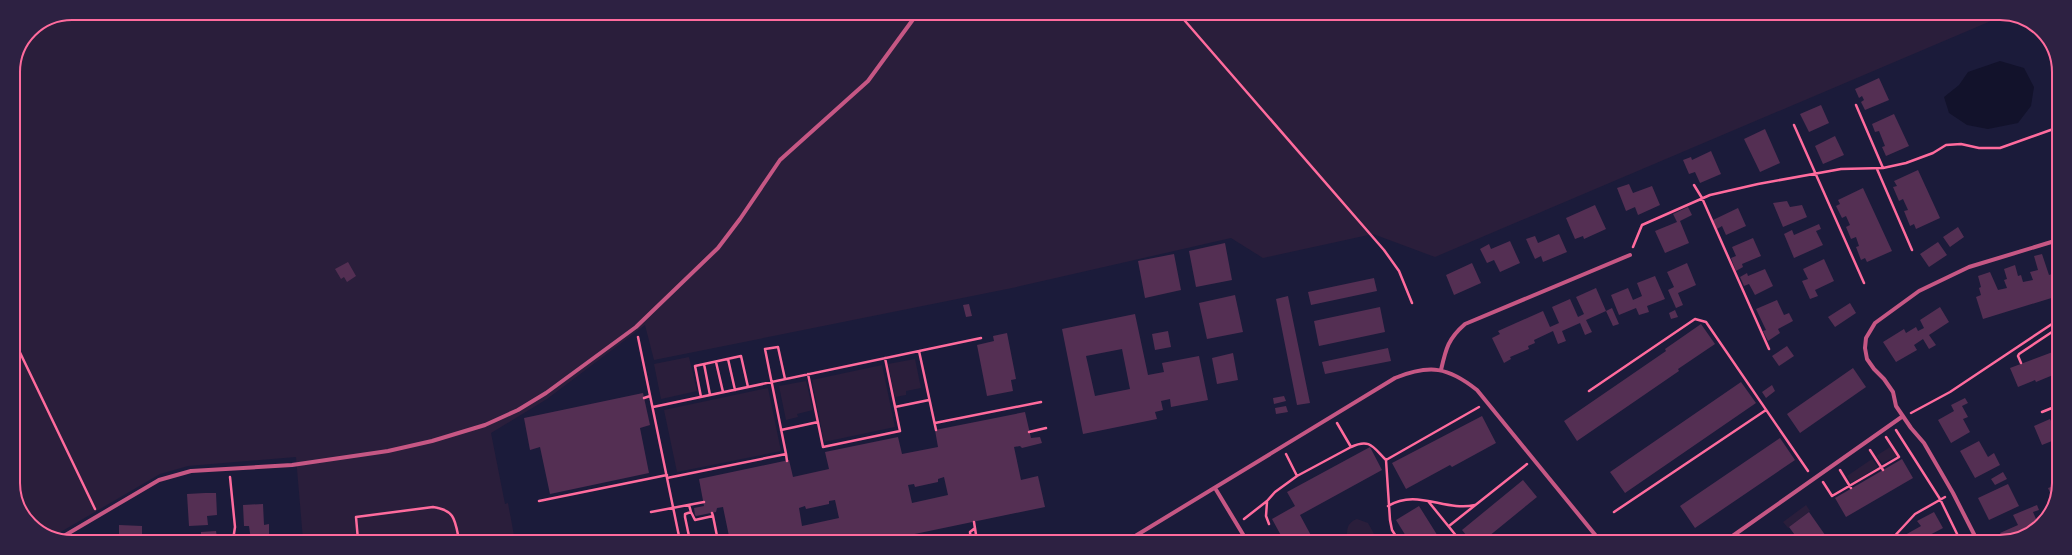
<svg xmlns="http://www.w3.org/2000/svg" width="2072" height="555" font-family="Bitter,serif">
  <rect width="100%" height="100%" fill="#1b1b3a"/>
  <!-- green -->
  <path fill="#2a1e3b" d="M72 13 2005 15 1435 257 1373 234 1263 258 1231 238 1012 288 654 360 645 325 547 399 491 433 505 504 508 503 515 541 303 540 296 457 188 466 160 474 52 537 27 522 13 488V71L30 30Z
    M689 357 697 391 661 399 654 364Z
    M915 359 921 388 906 391V395L895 397 888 364Z
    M882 365 895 427 824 442 812 380Z
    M806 381 813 410 797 414 798 417 786 420 779 386Z
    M768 388 781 451 677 472 664 410Z
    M1890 447 1897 456 1882 463 1876 456Z
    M1872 459 1878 467 1851 483 1847 476Z
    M1806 505 1810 511 1788 528 1783 522Z
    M1357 519 1368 523 1378 541H1347C1347 530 1346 523 1357 519Z"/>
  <!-- water -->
  <path fill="#12122b" d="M2000 61 2024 68 2034 87 2031 106 2018 123 1988 129 1967 125 1949 113 1944 97 1959 85 1968 72Z"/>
  <!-- building -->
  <path fill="#542f53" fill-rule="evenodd" d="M1879 78 1889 100 1865 110 1861 102 1864 100 1862 96 1859 98 1855 89Z
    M1821 105 1829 123 1809 132 1800 114Z
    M1894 114 1909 146 1886 156 1882 147 1885 146 1879 131 1875 132 1872 124Z
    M1765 129 1780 163 1760 172 1744 139Z
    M1835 136 1844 155 1823 164 1815 146Z
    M1711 151 1721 174 1700 183 1695 172 1689 174 1683 160 1691 157 1692 160Z
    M1918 170 1940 218 1916 229 1914 224 1910 226 1904 211 1908 210 1903 199 1899 201 1893 187 1897 186 1894 181Z
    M1629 184 1633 193 1652 186 1660 205 1638 215 1635 207 1626 211 1617 188Z
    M1863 188 1892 251 1867 262 1865 258 1861 260 1856 247 1859 246 1856 237 1851 239 1846 227 1850 225 1846 216 1842 218 1836 206 1840 204 1838 200Z
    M1787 201 1790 207 1802 205 1807 217 1783 227 1773 203Z
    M1595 205 1606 229 1584 239 1583 236 1575 239 1566 218Z
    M1688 207 1692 215 1680 221 1689 243 1665 253 1655 231 1677 222 1673 214Z
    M1738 208 1746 226 1726 235 1722 226 1717 229 1713 220Z
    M1819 224 1821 229 1816 231 1823 245 1794 258 1784 234 1792 230 1794 235Z
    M1958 227 1964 237 1950 247 1943 237Z
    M1559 234 1567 252 1543 262 1541 256 1535 259 1526 239 1535 236 1538 243Z
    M1753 238 1761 256 1742 264 1743 267 1736 271 1731 258 1736 256 1732 247Z
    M1510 241 1520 263 1500 272 1494 260 1487 263 1480 249 1489 244 1491 249Z
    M1938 242 1947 255 1929 267 1920 254Z
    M1225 243 1232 280 1196 287 1189 251Z
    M2058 252V269L2054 253Z
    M1174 254 1181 290 1145 298 1138 261Z
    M2042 254 2049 275 2058 272V296L1983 319 1976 297 1981 295 1979 288 1981 287 1978 276 1990 272 1998 290 2007 288 2004 280 2007 279 2004 269 2015 265 2018 276 2021 275 2023 282 2033 280 2030 272 2038 270 2034 256Z
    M1824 259 1834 281 1815 290 1818 296 1810 299 1802 281 1808 279 1803 269Z
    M348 262 356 276 347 282 344 277 341 279 335 269Z
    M1472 263 1481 283 1454 295 1446 275Z
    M1687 263 1696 285 1678 293 1683 305 1676 308 1668 290 1674 287 1667 272Z
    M1765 269 1773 286 1755 295 1749 284 1744 286 1740 277 1747 273 1748 276Z
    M1655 276 1665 299 1647 306 1649 312 1639 315 1636 308 1619 315 1611 295 1628 288 1633 300 1642 296 1637 283Z
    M1374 278 1377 291 1311 305 1308 292Z
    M1596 288 1606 311 1612 308 1619 324 1613 326 1606 311 1586 320 1592 332 1585 335 1580 323 1562 331 1566 341 1558 344 1553 331 1534 340 1535 343 1528 346 1529 349 1510 357 1511 359 1504 363 1492 338 1500 334 1498 331 1543 311 1550 327 1559 323 1552 307 1570 299 1578 317 1584 314 1576 297Z
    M1235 295 1243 332 1207 339 1199 303Z
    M1288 296 1310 403 1297 405 1276 299Z
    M1777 300 1784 315 1789 313 1793 321 1778 329 1780 333 1768 341 1763 331 1766 330 1756 309Z
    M1850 303 1856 313 1835 327 1828 317Z
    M969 304 972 316 966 317 963 305Z
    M1380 307 1385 332 1319 346 1314 321Z
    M1940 307 1949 322 1929 335 1936 345 1929 349 1923 339 1914 345 1917 350 1896 362 1883 342 1904 329 1906 333 1916 327 1918 331 1924 328 1920 320Z
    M1675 310 1678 317 1671 319 1669 313Z
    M1135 314 1148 375 1164 372 1162 363 1199 356 1208 400 1171 407 1170 399 1161 401 1163 410 1155 412 1157 419 1083 434 1062 329ZM1122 349 1130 389 1095 396 1086 356Z
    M1701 324 1715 344 1678 369 1679 371 1577 441 1564 421 1666 351 1665 349Z
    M1168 331 1171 347 1155 350 1152 334Z
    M1007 333 1016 379 1011 380 1013 391 987 396 977 345 994 341 993 336Z
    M1787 346 1794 356 1779 366 1772 356Z
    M1388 348 1391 361 1325 374 1322 362Z
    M2058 350V373L2036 382 2035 380 2018 387 2010 368Z
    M1233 353 1238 380 1217 384 1212 358Z
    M1853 368 1866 387 1800 433 1787 414Z
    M1741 382 1756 403 1625 493 1610 472Z
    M1772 385 1775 391 1766 398 1762 392Z
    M643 393 650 425 640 428 649 473 550 494 540 447 530 450 524 418Z
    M1284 396 1286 401 1274 404 1273 398Z
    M1965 398 1968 403 1962 406 1968 417 1963 419 1970 432 1951 443 1938 420 1954 411 1951 405Z
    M1286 406 1288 412 1276 414 1275 408Z
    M1025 412 1031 438 1040 437 1042 443 1022 448 1020 446 1014 447 1021 480 1038 476 1045 507 881 541H730L723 507 717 508 716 512 696 516 695 515 694 508 704 506 699 479 789 460 793 477 829 469 825 452 898 437 902 454 938 447 935 430ZM944 477 948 495 912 503 908 485 914 484 915 487 938 482V479ZM835 500 839 518 802 526 799 508 805 506 806 509 829 504V501Z
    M1482 416 1496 443 1452 467 1450 465 1406 489 1392 463Z
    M2050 419 2051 421 2057 419V439L2042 445 2034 426Z
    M1780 438 1795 460 1695 528 1680 506Z
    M1979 441 1988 457 1994 453 2000 465 1975 478 1960 451Z
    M1370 447 1382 470 1300 515 1314 541H1284L1272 519 1295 506 1287 492Z
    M1902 459 1913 478 1846 517 1835 498Z
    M2003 472 2007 479 1995 485 1991 479Z
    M1523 480 1537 497 1483 541H1471L1462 530Z
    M2008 484 2019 506 1989 520 1978 498Z
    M2057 485V498L2054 502 2048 488Z
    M205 493H216L217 515 207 516 208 525 189 526 187 494Z
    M263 504 264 525 269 524V540H251L249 526H244L243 505Z
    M2037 505 2039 510 2033 512 2039 526 2034 529V530L2003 541 2000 533 2018 525 2013 515Z
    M1419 506 1441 541H1409L1396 520Z
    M1809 512 1830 542H1800L1789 527Z
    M1934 512 1943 528 1926 537 1929 542H1905L1907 541 1905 535 1921 526 1917 521Z
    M119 525 142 526V540H119Z
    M216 531 217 537 201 538V532Z
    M1214 538 1215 541H1206L1205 540Z"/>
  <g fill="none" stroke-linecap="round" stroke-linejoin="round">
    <!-- path -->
    <path stroke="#ff6b9d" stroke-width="2.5" d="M1179 14 1384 250 1399 271 1412 303
      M1856 105 1883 168
      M1794 125 1864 283
      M1877 169 1912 250
      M1694 185 1702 198 1769 349
      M1633 247 1642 225 1710 195 1758 184 1841 169 1883 168 1906 163 1933 153 1946 145 1961 144 1979 148H2000L2059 127
      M638 337 680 541
      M13 338 95 509
      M919 351 936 430
      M728 359 735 390
      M716 362 723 392
      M2021 363 2018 356 2019 354 2058 328
      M704 364 710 395
      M808 374 823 447 900 431 885 358
      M1589 391 1695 319 1706 322 1808 471
      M701 397 695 366 741 356 748 387
      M644 398 650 396
      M653 407 981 338
      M895 407 929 400
      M2042 412 2057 406
      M1911 413 1950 392 2058 320
      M935 423 1041 402
      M1337 423 1351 447C1370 438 1373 447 1386 460L1390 520 1392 530 1399 541
      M781 430 818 422
      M1896 430 1940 499 1961 542
      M1029 432 1046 428
      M1870 450 1883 470
      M786 454 787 461
      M1286 454 1297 476
      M1386 460 1479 407
      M1840 470 1851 488
      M230 477 235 527 233 540
      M667 478 786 454 765 349 778 347 785 379
      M1823 482 1832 496 1899 457 1886 437
      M539 501 667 475
      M1428 501 1458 538
      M1267 502 1266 516 1269 524
      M689 505 691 512 685 514V517L690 541
      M1388 506C1417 488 1445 512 1475 505
      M651 512 704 502
      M691 512 695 520 713 516 712 513
      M1614 512 1766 410
      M713 516 717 536 714 541
      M1244 519 1267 501 1275 492 1297 476 1351 447
      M974 522 977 541
      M1449 526 1527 464
      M358 540 356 517 433 507C455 510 455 520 459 540
      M971 541 970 532 975 528
      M1889 542 1915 514 1945 497"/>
    <!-- minor -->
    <path stroke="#c65784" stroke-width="4" d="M1441 370C1446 348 1448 339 1465 324L1630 255
      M1215 488 1247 541
      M57 540 159 480 191 471 292 465 388 451 432 441 485 425 518 410 546 393 636 327 718 248 740 219 780 160 868 81 917 14
      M1127 541 1395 378C1430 364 1448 367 1477 390L1601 542
      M1724 542 1903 416
      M1978 542 1953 493 1924 443 1911 428 1896 406 1893 392 1884 379 1874 369 1867 359 1865 348 1866 338 1875 323 1919 291 1969 267 2058 240"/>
  </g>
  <!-- crop -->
  <path d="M0 0H2072V555H0ZM72 20H2000A52 52 0 0 1 2052 72V483A52 52 0 0 1 2000 535H72A52 52 0 0 1 20 483V72A52 52 0 0 1 72 20Z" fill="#2d2142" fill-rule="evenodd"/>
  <path fill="none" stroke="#ff6b9d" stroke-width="2" d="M72 20H2000A52 52 0 0 1 2052 72V483A52 52 0 0 1 2000 535H72A52 52 0 0 1 20 483V72A52 52 0 0 1 72 20Z"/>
</svg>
